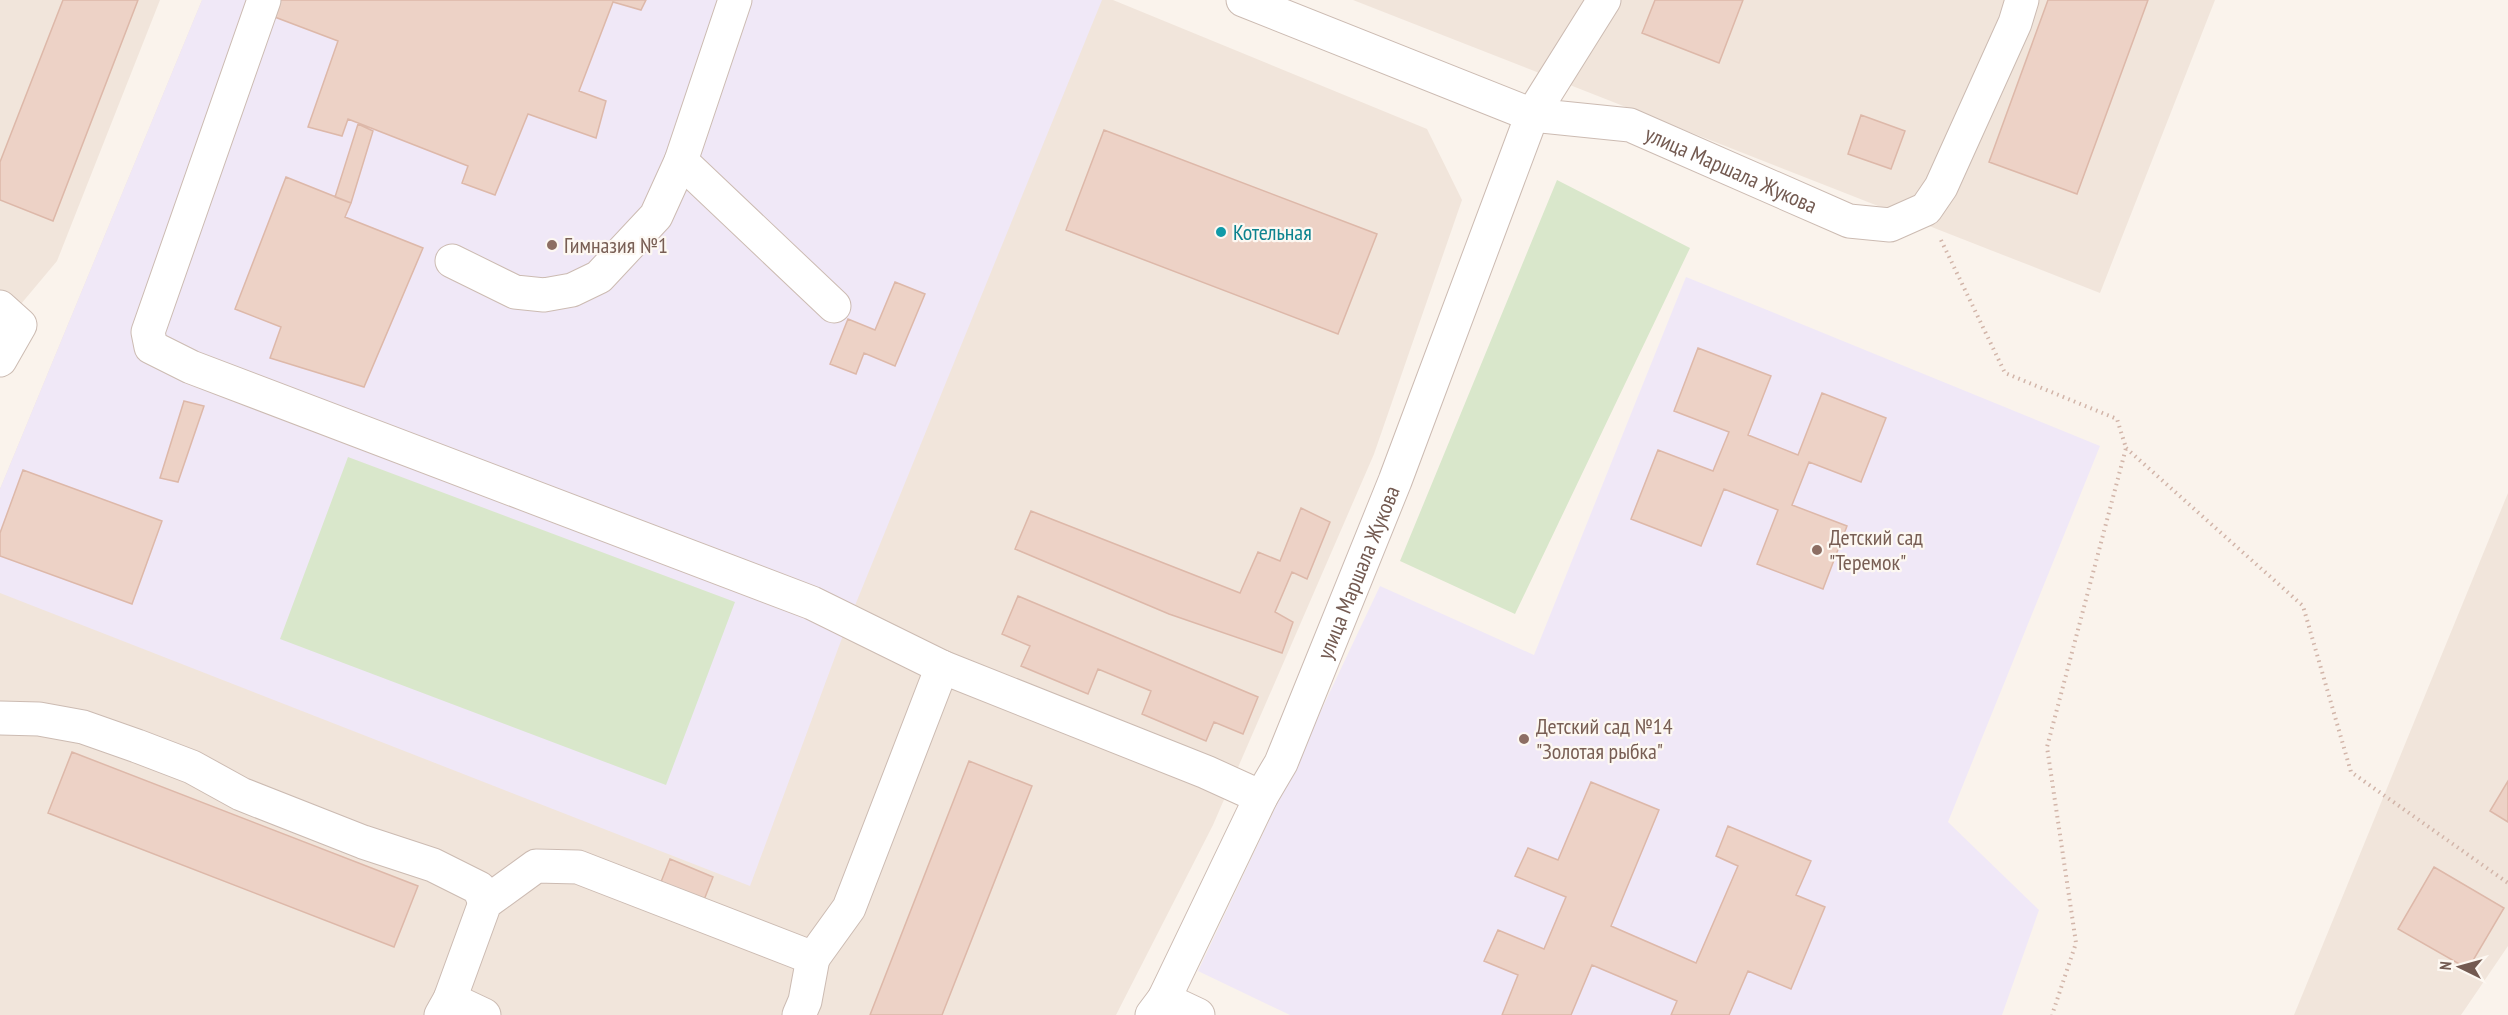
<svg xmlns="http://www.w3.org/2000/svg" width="2508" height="1015" font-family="'PT Sans Narrow',sans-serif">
  <rect width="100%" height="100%" fill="#faf3ec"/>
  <!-- residential -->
  <path fill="#f1e5db" d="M0 0H160L57 261 0 329Z
    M202 0H1113L1427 129 1462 200 1374 454 1213 825 1116 1015H0V489Z
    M1353 0H2215L2100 293Z
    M2508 493V946L2461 1015H2294Z"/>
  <!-- education -->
  <path fill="#f0e8f7" d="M202 0H1102L845 630 750 886 0 593V489Z
    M1686 277 2100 446 1948 822 2039 910 2002 1015H1290L1198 971 1380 586 1534 655Z"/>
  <!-- green -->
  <path fill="#d9e7cb" d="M1557 180 1690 248 1515 614 1400 561Z
    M348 457 735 602 666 785 280 639Z"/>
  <!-- building -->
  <path fill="#edd2c6" stroke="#ddb8a9" stroke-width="1.5" d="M63 0H138L53 221 0 200V162Z
    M278 0H646L641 10 613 2 579 91 606 101 596 138 528 114 495 195 462 183 468 166 348 119 342 136 308 127 338 41 272 16Z
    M1655 0H1743L1719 63 1642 33Z
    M2048 0H2148L2077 194 1989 162Z
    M1861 115 1905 131 1891 169 1848 154Z
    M358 124 373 131 351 203 335 197Z
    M1104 130 1377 234 1338 334 1066 230Z
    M286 177 351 203 345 217 423 248 364 387 270 358 281 327 235 309Z
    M895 282 925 294 895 366 864 353 856 374 830 364 848 319 875 330Z
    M1698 348 1771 376 1748 435 1798 455 1822 393 1886 418 1861 482 1809 462 1792 505 1847 526 1823 589 1757 564 1778 510 1724 489 1701 546 1631 519 1658 450 1713 471 1729 432 1674 411Z
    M184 401 204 406 178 482 160 478Z
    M23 470 162 521 132 604 0 556V533Z
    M1301 508 1330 522 1307 579 1292 572 1275 612 1293 622 1282 653 1169 614 1015 549 1031 511 1240 593 1258 552 1280 561Z
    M1018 596 1258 697 1243 734 1214 722 1206 741 1142 714 1151 691 1098 669 1088 694 1021 666 1030 646 1002 634Z
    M72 752 418 886 394 947 48 813Z
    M969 761 1032 786 942 1015H870Z
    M2508 781V822L2490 811Z
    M1591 782 1659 810 1611 926 1696 963 1738 866 1716 856 1728 826 1811 861 1796 895 1825 907 1791 989 1748 971 1729 1015H1671L1677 1001 1592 965 1571 1015H1502L1518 975 1484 961 1498 930 1544 949 1566 897 1515 876 1528 848 1558 860Z
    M670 859 713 877 702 905 659 887Z
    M2434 867 2504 908 2468 969 2398 929Z"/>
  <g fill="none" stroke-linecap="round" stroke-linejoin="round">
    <!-- minor casing -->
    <g stroke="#ccbbb2" stroke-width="35">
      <g id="minor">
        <path d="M264 0 148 332 151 347 191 367 812 603 942 667"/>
        <path id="s1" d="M1243 0 1532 115 1630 125 1849 221 1890 225 1926 209 1941 187 2015 23 2022 0"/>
        <path d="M681 161 834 306"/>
        <path d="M452 261 515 292 544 295 572 290 599 277 656 216 681 161 735 0"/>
        <path d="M0 307 20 325 0 360"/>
        <path d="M0 718 39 719 83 727 137 746 192 767 241 794 363 842 433 865 479 888 485 903"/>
        <path d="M450 999 484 1015"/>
        <path d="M1164 999 1198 1015"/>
        <path d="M441 1015 450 999 485 903 536 866 578 867 813 958 849 908 942 667 1206 772 1261 797"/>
        <path d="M799 1015 805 1001 813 958"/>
        <path id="s2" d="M1152 1015 1164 999 1261 797 1281 763 1395 481 1532 115 1604 0"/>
      </g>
    </g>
    <!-- path -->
    <path stroke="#d2b5a9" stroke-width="4" stroke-dasharray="1.5 4.5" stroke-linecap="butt" d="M1941 240 2005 373 2117 419 2126 448 2047 747 2076 943 2052 1015
      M2126 448 2303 606 2351 772 2508 883"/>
    <!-- minor -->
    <use href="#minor" stroke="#fff" stroke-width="33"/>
  </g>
  <!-- markers -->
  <circle fill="#0f9aa8" stroke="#fdf8f2" stroke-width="2" cx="1221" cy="232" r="6"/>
  <g fill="#8d6e63" stroke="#fdf8f2" stroke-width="2">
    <circle cx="552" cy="245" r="6"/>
    <circle cx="1817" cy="550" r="6"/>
    <circle cx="1524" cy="739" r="6"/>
  </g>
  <g text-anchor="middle" stroke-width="4.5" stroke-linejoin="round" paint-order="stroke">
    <!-- street labels -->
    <g font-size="22" fill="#735a51" stroke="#fdf8f2">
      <text dy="8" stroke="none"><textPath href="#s1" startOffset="520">улица Маршала Жукова</textPath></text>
      <text dy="8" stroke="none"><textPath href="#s2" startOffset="489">улица Маршала Жукова</textPath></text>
    </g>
    <!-- culture labels -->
    <g font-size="22" fill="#0d838f" stroke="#fdf8f2" text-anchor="start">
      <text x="1233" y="240">Котельная</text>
    </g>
    <!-- education labels -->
    <g font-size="22" fill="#785e54" stroke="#fdf8f2" text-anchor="start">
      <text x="564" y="253">Гимназия №1</text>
      <text x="1829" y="545">Детский сад<tspan x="1829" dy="25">"Теремок"</tspan></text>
      <text x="1536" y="734">Детский сад №14<tspan x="1536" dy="25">"Золотая рыбка"</tspan></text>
    </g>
  </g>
  <!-- north arrow -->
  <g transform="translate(2460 967) rotate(275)" stroke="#fdf8f2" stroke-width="4.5" paint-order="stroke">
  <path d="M0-4.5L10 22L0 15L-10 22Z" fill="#735a51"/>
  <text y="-9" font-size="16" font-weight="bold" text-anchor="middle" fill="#735a51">N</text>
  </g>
</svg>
